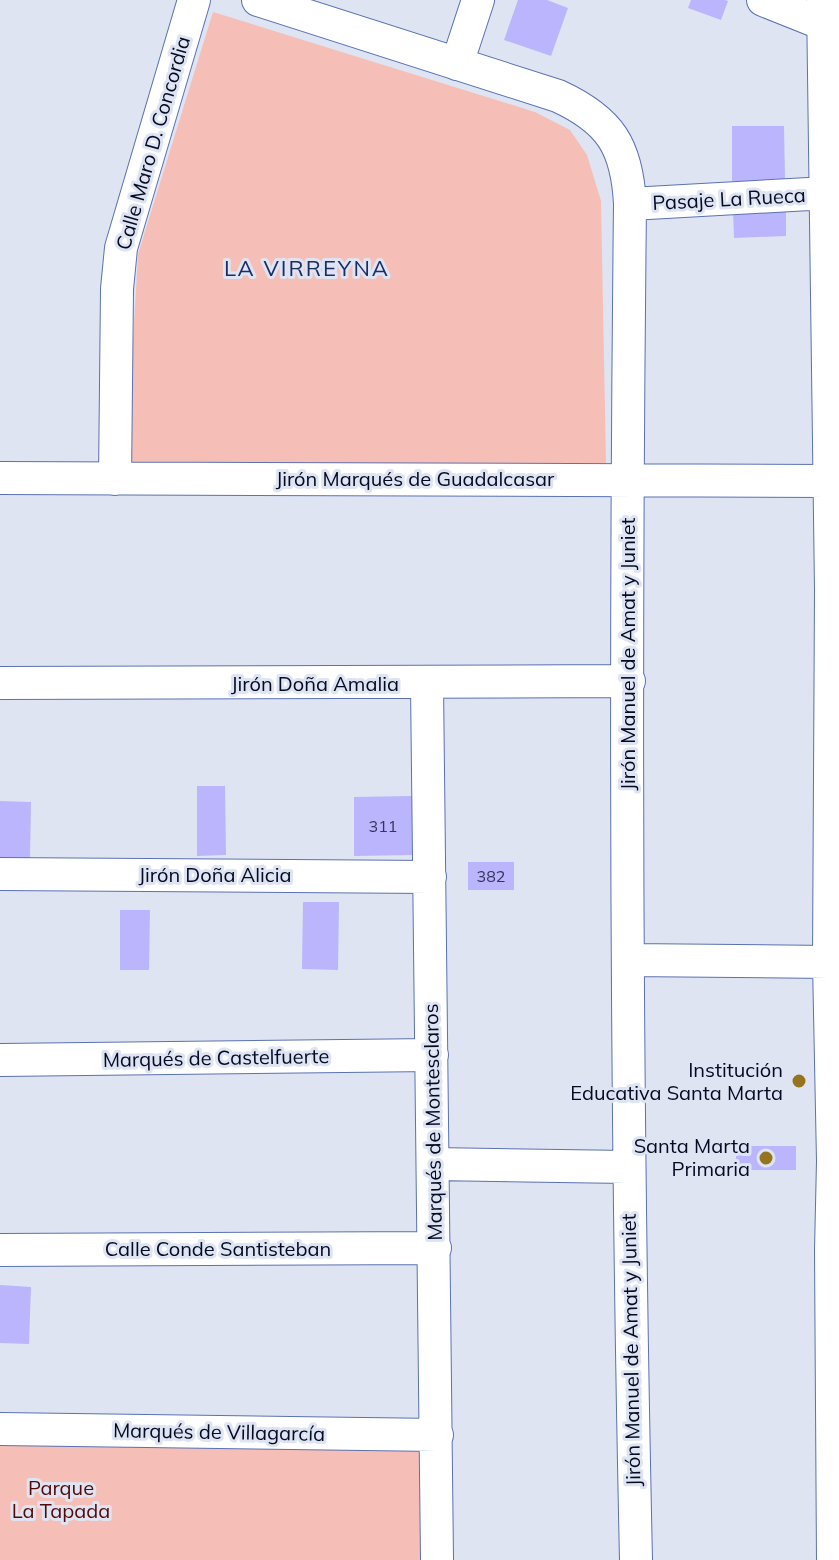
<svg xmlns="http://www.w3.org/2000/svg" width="839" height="1560" font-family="Mulish,sans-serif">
  <rect width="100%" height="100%" fill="#dee4f2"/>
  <!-- green -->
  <path fill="#f5bfb7" d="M213 12 535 112 570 130 587 155 601 201 606 463 126 465 138 254Z
    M0 1437 431 1445 430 1560H0Z"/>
  <!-- building -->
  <path fill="#bbb5fe" d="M518 0H547L568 8 551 56 504 40Z
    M691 0H725L728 1 721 20 688 8Z
    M732 126H784L785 181H732Z
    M786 208V236L734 238 733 210Z
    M197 786H225L226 855 197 856Z
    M412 796 413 855 354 856V797Z
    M0 801 31 802 30 859H0Z
    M468 862H514V890H468Z
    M303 902H339L338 970 302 969Z
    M120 910H150L149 970H120Z
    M736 1146H796V1170H736Z
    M0 1285 31 1287 29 1344 0 1343Z"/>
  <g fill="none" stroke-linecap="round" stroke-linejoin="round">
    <!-- minor casing -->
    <g stroke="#5b72b1" stroke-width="34">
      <path id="minor" d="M258 0 558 96C610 120 627 146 630 204 625 656 626 1108 636 1560
        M763 0 823 24
        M823 0 831 590 829 962 833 1161 831 1250 833 1560
        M457 64 478 0
        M630 204 827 193
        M0 478 830 481
        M115 479 117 289 121 248 194 0
        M0 683 629 681
        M427 684 437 1560
        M0 874 430 877
        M628 960 829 962
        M0 1060 432 1055
        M434 1164 628 1167
        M0 1250 435 1248
        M0 1429 437 1435"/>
    </g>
    <!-- minor -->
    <use href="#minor" stroke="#fff" stroke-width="32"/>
  </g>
  <!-- markers -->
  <g fill="#94751d" stroke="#dee4f2" stroke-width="3">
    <circle cx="799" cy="1081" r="8"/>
    <circle cx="766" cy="1158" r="8"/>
  </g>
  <g text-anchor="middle" stroke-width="6" stroke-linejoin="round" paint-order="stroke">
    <!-- number labels -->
    <g font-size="16" fill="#323559">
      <text x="383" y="832">311</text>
      <text x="491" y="882">382</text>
    </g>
    <!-- street labels -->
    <g font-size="20" fill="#040a22" stroke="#dee4f2">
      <text transform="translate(153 143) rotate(-74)" y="7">Calle Maro D. Concordia</text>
      <text transform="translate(729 199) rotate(-3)" y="7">Pasaje La Rueca</text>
      <text x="415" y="486">Jirón Marqués de Guadalcasar</text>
      <text transform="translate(628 654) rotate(-90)" y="7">Jirón Manuel de Amat y Juniet</text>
      <text x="315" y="691">Jirón Doña Amalia</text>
      <text x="215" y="882">Jirón Doña Alicia</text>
      <text transform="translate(216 1058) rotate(-1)" y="7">Marqués de Castelfuerte</text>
      <text transform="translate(433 1122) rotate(-91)" y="7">Marqués de Montesclaros</text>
      <text x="218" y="1256">Calle Conde Santisteban</text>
      <text transform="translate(631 1350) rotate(-91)" y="7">Jirón Manuel de Amat y Juniet</text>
      <text transform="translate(219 1432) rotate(1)" y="7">Marqués de Villagarcía</text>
    </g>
    <!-- poi labels -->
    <g font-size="20" fill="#040a22" stroke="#dee4f2" text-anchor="end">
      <text x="783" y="1077">Institución<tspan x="783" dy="23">Educativa Santa Marta</tspan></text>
      <text x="750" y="1153">Santa Marta<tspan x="750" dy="23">Primaria</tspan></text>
    </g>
    <!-- park labels -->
    <g font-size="20" fill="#530907" stroke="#dee4f2">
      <text x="61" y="1495">Parque<tspan x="61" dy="23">La Tapada</tspan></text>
    </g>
    <!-- neighbourhood labels -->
    <g font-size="22" letter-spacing="2" fill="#1c2c65" stroke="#dee4f2">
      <text x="307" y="276">LA VIRREYNA</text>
    </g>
  </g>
</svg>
